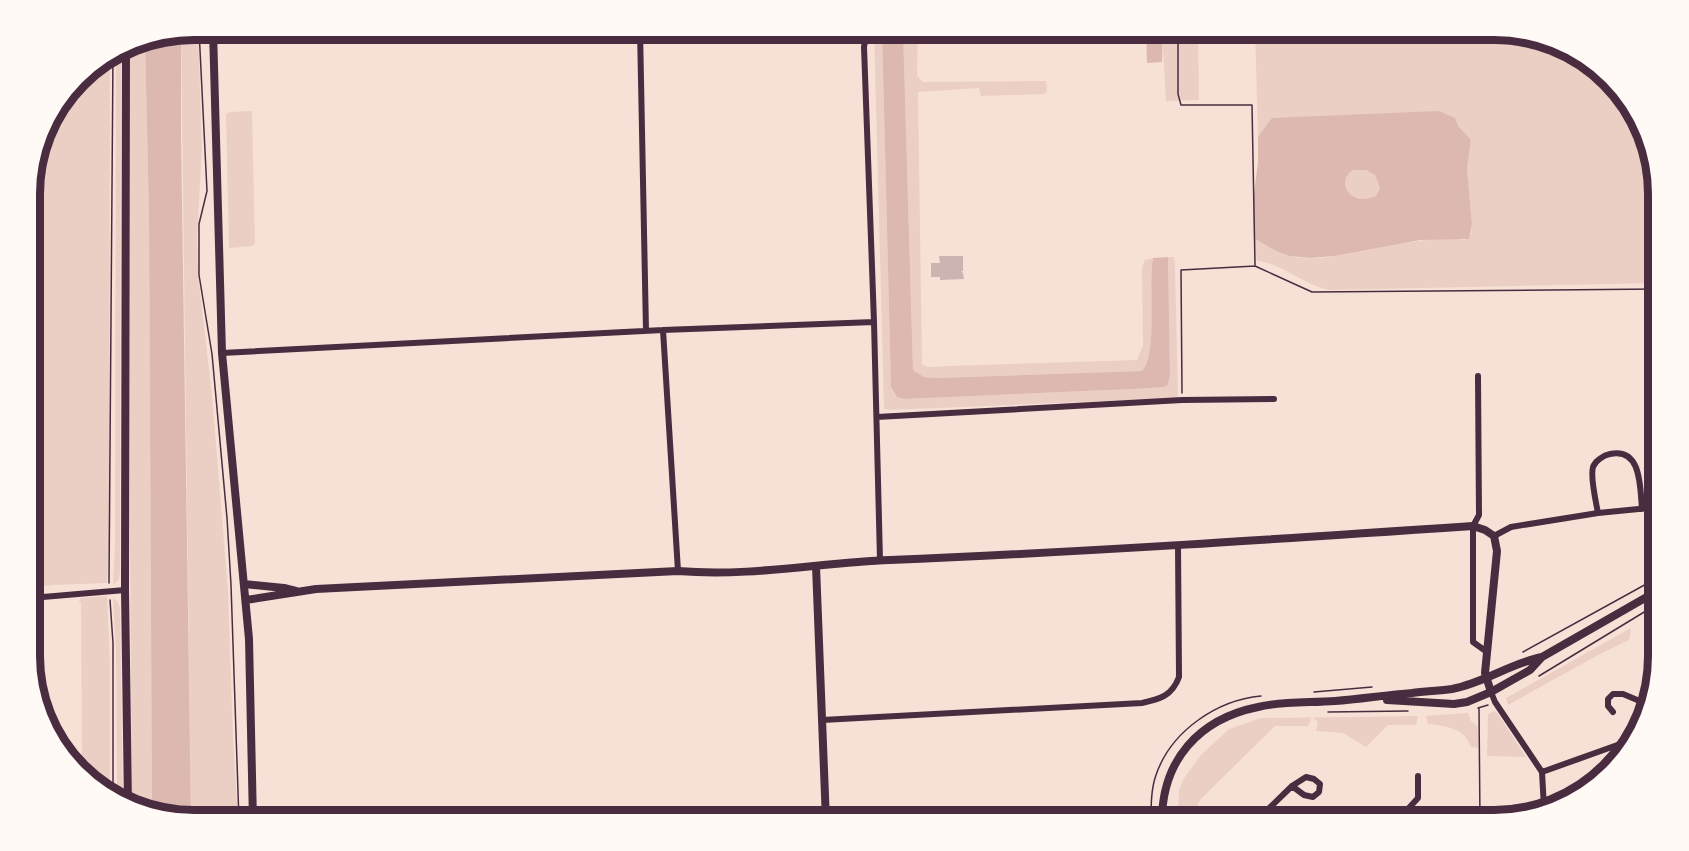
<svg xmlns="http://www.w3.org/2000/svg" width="1689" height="851" font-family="'DM Sans',sans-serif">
  <rect width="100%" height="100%" fill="#f7e1d7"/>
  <!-- green -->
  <path fill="#ebcfc5" d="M198 30 202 148 197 239 199 283 212 395 228 590 233 737 238 821 191 820 181 33Z
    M874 30H882L891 387 897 397 904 399 1133 389 1168 385 1170 375 1168 257H1174L1175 264 1178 398 891 410 884 409Z
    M903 30H918L917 76 923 82 1046 81 1047 92 1044 94 981 96 979 88 918 92 922 364 928 367 947 366 1137 360 1143 345 1142 267 1145 260 1153 258C1148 283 1158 356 1143 371L937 378 924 377 913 370Z
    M1162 30H1198L1199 100 1166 101Z
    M1255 30H1494L1567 47 1625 95 1658 173V283L1331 290C1304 286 1282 263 1257 261L1254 238C1268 245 1281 254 1296 257 1315 261 1337 256 1356 252 1392 246 1428 236 1465 240L1471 233 1472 224 1467 169 1471 141 1458 126 1262 132 1258 137Z
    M145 40 149 215 152 811 132 807 129 415 130 43Z
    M121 49 120 572 119 579 113 585 115 545 116 52Z
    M110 56 109 540 107 583 53 585 31 588 30 183 47 121 86 71Z
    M252 111 255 243 252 246 229 248 226 114 229 112Z
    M1353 170H1366L1375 175 1380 188 1376 197C1372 198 1366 199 1361 199 1345 197 1339 179 1353 170Z
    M107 596 110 662V795L82 771 81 602H79L80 598Z
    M113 598 118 602 120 608 123 804 116 799 117 784 116 651Z
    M1631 628 1629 640 1598 655 1508 705 1506 698Z
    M1495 711 1498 714 1526 757 1487 756 1488 714Z
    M1468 713 1471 721 1478 727V748L1471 747C1465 728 1446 726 1428 724L1426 716Z
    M1418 716 1416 725H1388L1366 747 1343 733 1316 731 1318 722 1312 717 1308 726H1275L1200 800 1197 806 1196 821H1178L1179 790 1184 778 1202 754 1229 729 1261 718Z"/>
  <!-- water -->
  <path fill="#dcb8b0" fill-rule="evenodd" d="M882 30H903L913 370 924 377 937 378 1142 371C1158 356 1148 283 1153 258L1168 257 1170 375 1168 385 1163 387 1133 389 904 399 897 397 891 387Z
    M1146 30H1163L1162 62 1147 63Z
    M181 33V134L191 820 152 811 149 215 145 40Z
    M1439 111 1455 118 1458 126 1471 140 1467 169 1472 224 1469 239 1420 240 1335 256 1310 258 1290 256 1274 250 1254 238 1253 202 1258 162V137L1272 118ZM1353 170H1366L1375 175 1380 188 1376 196C1372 198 1366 199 1361 199 1345 197 1339 179 1353 170Z"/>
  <!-- building -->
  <path fill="#ccb4b1" d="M939 256H963V271H961L963 273 964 279 940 280V277H931V263H940Z"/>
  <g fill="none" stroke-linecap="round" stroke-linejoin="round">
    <!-- path -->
    <path stroke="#4a2c40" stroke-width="1.5" d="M199 30 207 191 199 224V275L212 354 227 518 231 585 239 821
      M1178 30V94L1181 105H1252L1255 265
      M1182 393 1181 270 1255 266 1312 292 1658 289
      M109 583 113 54
      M110 600 113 643V797
      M1523 652 1659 577
      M1539 676 1659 603
      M1314 692 1372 687
      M1478 708 1488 705
      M1479 708 1480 821
      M1328 712 1408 711
      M1151 821C1151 806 1151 789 1156 775 1171 731 1217 700 1261 696"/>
    <!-- minor -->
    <path stroke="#4a2c40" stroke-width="6" d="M640 30 646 331
      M867 30 864 47 874 322 880 560
      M663 330 678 571
      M222 353 663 330 874 322
      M1478 376 1479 515 1473 526V642L1487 652
      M877 417 1182 400 1274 399
      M1598 513C1596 502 1590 477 1593 467 1595 461 1604 455 1610 454 1642 447 1640 488 1642 509
      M1494 536 1511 527 1598 513 1659 507
      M31 598 125 590
      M1491 692 1495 702 1542 772 1544 808
      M1613 712 1608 706V699L1613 694H1623L1642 702
      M822 720 1142 703C1160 699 1172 696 1179 677L1178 546
      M1542 772 1623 743C1638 728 1636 701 1652 687
      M1256 821 1292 786 1306 777 1314 779 1320 784 1319 792 1313 797 1304 795 1292 786
      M1408 821 1407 810 1418 798V776"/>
    <!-- tertiary -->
    <path stroke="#4a2c40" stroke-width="8" d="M213 30 222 353 249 639 253 821
      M126 46 125 590 128 805
      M816 566 826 821
      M244 584 284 588 296 591
      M246 600 316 589 678 571C750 577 818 563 890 560 1084 552 1279 539 1473 526L1485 530 1494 536 1497 551 1485 673 1491 692"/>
    <!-- secondary -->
    <path stroke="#4a2c40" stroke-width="8" d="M1387 700 1454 704 1467 702 1491 692 1530 670 1542 657
      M1162 821C1162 760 1199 719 1258 707 1282 701 1310 703 1335 701 1361 699 1386 695 1412 693 1425 691 1439 691 1452 689 1484 683 1511 663 1542 657L1659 590"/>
  </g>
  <!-- crop -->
  <path d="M0 0H1689V851H0ZM194 40H1494A154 154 0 0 1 1648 194V656A154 154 0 0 1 1494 810H194A154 154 0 0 1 40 656V194A154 154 0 0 1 194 40Z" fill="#fffaf5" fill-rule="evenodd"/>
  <path fill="none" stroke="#4a2c40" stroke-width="8" d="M194 40H1494A154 154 0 0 1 1648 194V656A154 154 0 0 1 1494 810H194A154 154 0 0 1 40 656V194A154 154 0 0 1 194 40Z"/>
</svg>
